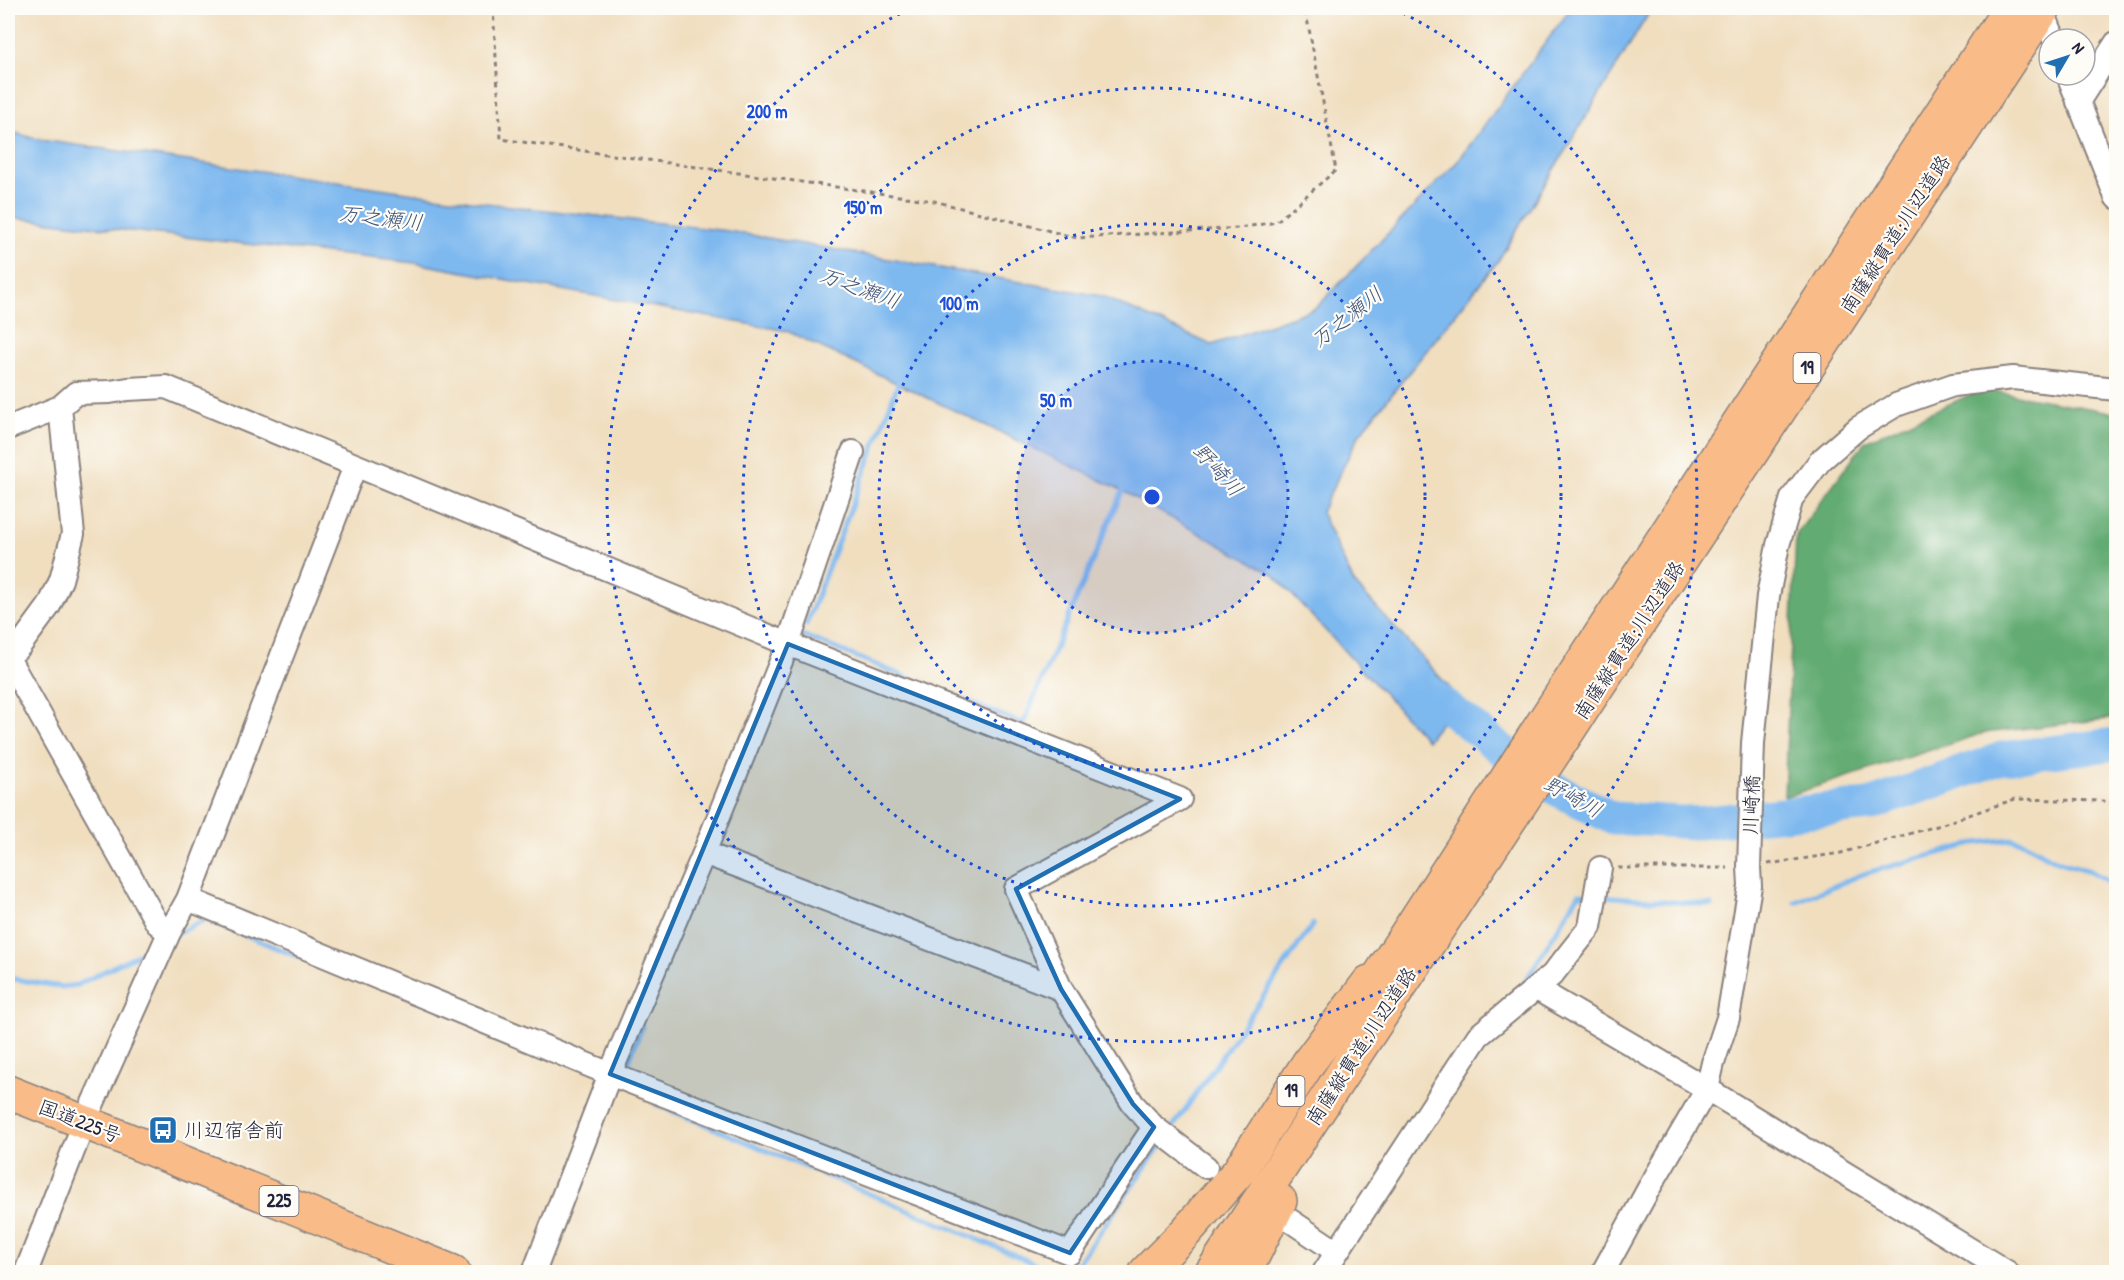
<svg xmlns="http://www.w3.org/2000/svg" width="2124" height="1280" font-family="'Patrick Hand','Klee One',sans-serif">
  <rect width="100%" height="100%" fill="#fdfcf7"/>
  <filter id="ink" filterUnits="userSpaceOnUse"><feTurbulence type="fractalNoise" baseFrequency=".0167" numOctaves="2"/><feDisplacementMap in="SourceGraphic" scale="12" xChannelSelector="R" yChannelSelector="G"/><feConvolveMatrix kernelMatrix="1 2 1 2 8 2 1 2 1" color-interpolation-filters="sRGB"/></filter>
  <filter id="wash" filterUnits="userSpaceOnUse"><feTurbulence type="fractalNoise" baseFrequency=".008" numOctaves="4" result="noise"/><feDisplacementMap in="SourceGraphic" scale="24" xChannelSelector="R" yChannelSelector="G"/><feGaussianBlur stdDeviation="1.35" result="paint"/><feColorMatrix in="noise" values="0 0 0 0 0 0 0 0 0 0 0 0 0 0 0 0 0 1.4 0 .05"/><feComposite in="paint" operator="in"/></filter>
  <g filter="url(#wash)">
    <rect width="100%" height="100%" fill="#f0debf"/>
    <!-- forest -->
    <path fill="#62ab72" stroke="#426656" stroke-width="1.5" d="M1983 389 2116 413V718L1984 733 1784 797 1796 535 1865 441Z"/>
    <!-- water -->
    <path fill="#7db8ef" stroke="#506d95" stroke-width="1.5" d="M1571 8H1652L1498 261 1359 435 1321 512 1354 583 1460 699 1427 740 1273 574 1115 487 787 331 415 263 8 217V131L41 140 485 203 728 231 1101 296 1212 345 1316 308 1458 161Z"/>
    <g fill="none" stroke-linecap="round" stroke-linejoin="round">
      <!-- stream -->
      <path stroke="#7db8ef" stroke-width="5" d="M806 625 900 379
        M800 640 802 635 1023 724 1125 485
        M1602 896 1711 905
        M1795 902 1866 873 1976 843 2011 839 2025 843 2057 861 2090 871 2106 880 2116 893
        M178 933 206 919 301 958
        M8 978 62 987 77 985 156 945
        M1522 987 1579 894 1590 895
        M625 1070 642 1027
        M656 1104 1055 1272
        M1169 1133 1313 924
        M1072 1272 1164 1140"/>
      <!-- river -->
      <path stroke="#7db8ef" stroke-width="33" d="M1417 683 1544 783 1612 818 1697 823 1869 805 2002 758 2116 744"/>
    </g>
  </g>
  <g filter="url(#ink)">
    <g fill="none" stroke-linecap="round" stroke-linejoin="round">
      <!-- minor casing -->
      <g stroke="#89807d" stroke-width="26">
        <path id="minor" d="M2048 24 2054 39
          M2068 75 2116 197
          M2078 102 2116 43
          M8 428 60 407 76 393 110 392 128 389 166 387 788 644 1180 799 1016 889 1061 989 1133 1104 1154 1127 1206 1167
          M8 657 19 647 49 606 61 580 73 534 60 407
          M8 658 157 923 169 933
          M704 853 1061 989
          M188 899 610 1074 1070 1253 1154 1127
          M1537 989 1707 1089 2007 1272
          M1279 1213 1337 1252
          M26 1272 84 1123 169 933 188 899 355 466
          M534 1272 610 1074 704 853 788 644 853 452
          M1324 1272 1478 1036 1552 975 1590 927 1600 868
          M1603 1272 1649 1188 1707 1089 1713 1063 1728 1018 1750 886 1749 867 1753 743 1768 596 1778 545 1792 498 1820 461 1858 428 1896 405 1953 385 2013 378 2116 389"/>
      </g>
      <!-- highway casing -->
      <g stroke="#89807d" stroke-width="36">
        <path id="highway" d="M1360 1006 1548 715 2010 8
          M8 1092 104 1130 453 1272
          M1146 1272 1184 1234 1239 1171 1309 1062 1369 982
          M1212 1272 2044 8
          M1245 1272 1280 1201"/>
      </g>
      <!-- path -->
      <path stroke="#89807d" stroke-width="3" stroke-dasharray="4.5 4.5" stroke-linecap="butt" d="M493 8 501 139 934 201 1077 238 1239 228 1276 222 1336 170 1305 8
        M1768 864 1841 853 1937 826 2015 799 2103 801 2116 803
        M1618 868H1728"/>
      <!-- minor -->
      <use href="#minor" stroke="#fff" stroke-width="22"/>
      <!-- highway -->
      <use href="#highway" stroke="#f9bc89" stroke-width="33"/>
    </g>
  </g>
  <!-- marked area -->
  <path fill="#1f6fb2" fill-opacity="0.2" stroke="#1f6fb2" stroke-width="4.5" stroke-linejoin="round" d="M788 644 1180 799 1016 889 1061 989 1133 1104 1154 1127 1070 1253 610 1074Z"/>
  <!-- distance rings -->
  <circle cx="1152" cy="497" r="136" fill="#1d4ed8" fill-opacity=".12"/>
  <g fill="none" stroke="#1d4ed8" stroke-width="3" stroke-dasharray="3 6">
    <circle cx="1152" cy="497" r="136"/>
    <circle cx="1152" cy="497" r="273"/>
    <circle cx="1152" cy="497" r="409"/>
    <path d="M1395 9A545 545 0 1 1 909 9"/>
  </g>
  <!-- icons -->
  <defs>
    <g id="bus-square" transform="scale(1.5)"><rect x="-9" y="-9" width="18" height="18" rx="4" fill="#1f6fb2" stroke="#fdfcf7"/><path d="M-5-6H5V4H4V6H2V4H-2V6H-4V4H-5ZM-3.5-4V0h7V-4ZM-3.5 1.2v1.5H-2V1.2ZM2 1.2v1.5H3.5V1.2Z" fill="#fff"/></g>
  </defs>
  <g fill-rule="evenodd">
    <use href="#bus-square" x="163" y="1130"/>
  </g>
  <g text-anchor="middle" stroke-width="4.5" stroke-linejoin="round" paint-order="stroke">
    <!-- shield labels -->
    <g fill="#fdfcf7" stroke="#646373" stroke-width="1.5">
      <rect x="1793.5" y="353" width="27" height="30" rx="4.5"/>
      <rect x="1277.5" y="1076" width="27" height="30" rx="4.5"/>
      <rect x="259.5" y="1186" width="39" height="30" rx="4.5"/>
    </g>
    <g font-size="18" font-weight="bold" fill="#22223b">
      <text x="1807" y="374">19</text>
      <text x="1291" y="1097">19</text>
      <text x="279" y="1207">225</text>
    </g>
    <!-- street labels -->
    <g font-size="20" fill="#22223b" stroke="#fdfcf7">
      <text transform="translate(1895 234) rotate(-57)" y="7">南薩縦貫道;川辺道路</text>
      <text transform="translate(1629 640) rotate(-57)" y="7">南薩縦貫道;川辺道路</text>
      <text transform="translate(1751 805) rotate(-88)" y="7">川崎橋</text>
      <text transform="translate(1361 1046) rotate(-57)" y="7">南薩縦貫道;川辺道路</text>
      <text transform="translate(80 1121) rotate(21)" y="7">国道225号</text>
    </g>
    <!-- poi labels -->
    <g font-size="20" fill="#22223b" stroke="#fdfcf7" text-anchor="start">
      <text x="184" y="1137">川辺宿舎前</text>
    </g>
    <!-- water labels -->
    <g font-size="21" font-style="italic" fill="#42567a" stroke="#fdfcf7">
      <text transform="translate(381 218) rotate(7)" y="7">万之瀬川</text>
      <text transform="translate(860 288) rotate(20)" y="7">万之瀬川</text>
      <text transform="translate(1347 317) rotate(-38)" y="7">万之瀬川</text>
      <text transform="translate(1218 470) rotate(48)" y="7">野崎川</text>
      <text transform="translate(1573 797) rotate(29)" y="7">野崎川</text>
    </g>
  </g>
  <circle cx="1152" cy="497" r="9" fill="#1d4ed8" stroke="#fdfcf7" stroke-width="3"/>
  <g font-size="18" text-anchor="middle" font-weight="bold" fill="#1d4ed8" stroke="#fdfcf7" stroke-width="4.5" stroke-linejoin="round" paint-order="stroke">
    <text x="767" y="118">200 m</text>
    <text x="863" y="214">150 m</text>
    <text x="959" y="310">100 m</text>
    <text x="1056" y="407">50 m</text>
  </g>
  <!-- margin -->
  <rect width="2124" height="1280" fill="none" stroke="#fdfcf7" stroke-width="30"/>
  <!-- north arrow -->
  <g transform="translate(2067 57) rotate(51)"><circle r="28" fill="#fdfcf7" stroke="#a5a5ac" stroke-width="1.5"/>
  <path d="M0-4.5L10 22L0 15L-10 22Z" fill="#1f6fb2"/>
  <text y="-9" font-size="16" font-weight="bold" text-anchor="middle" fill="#22223b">N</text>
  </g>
</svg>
